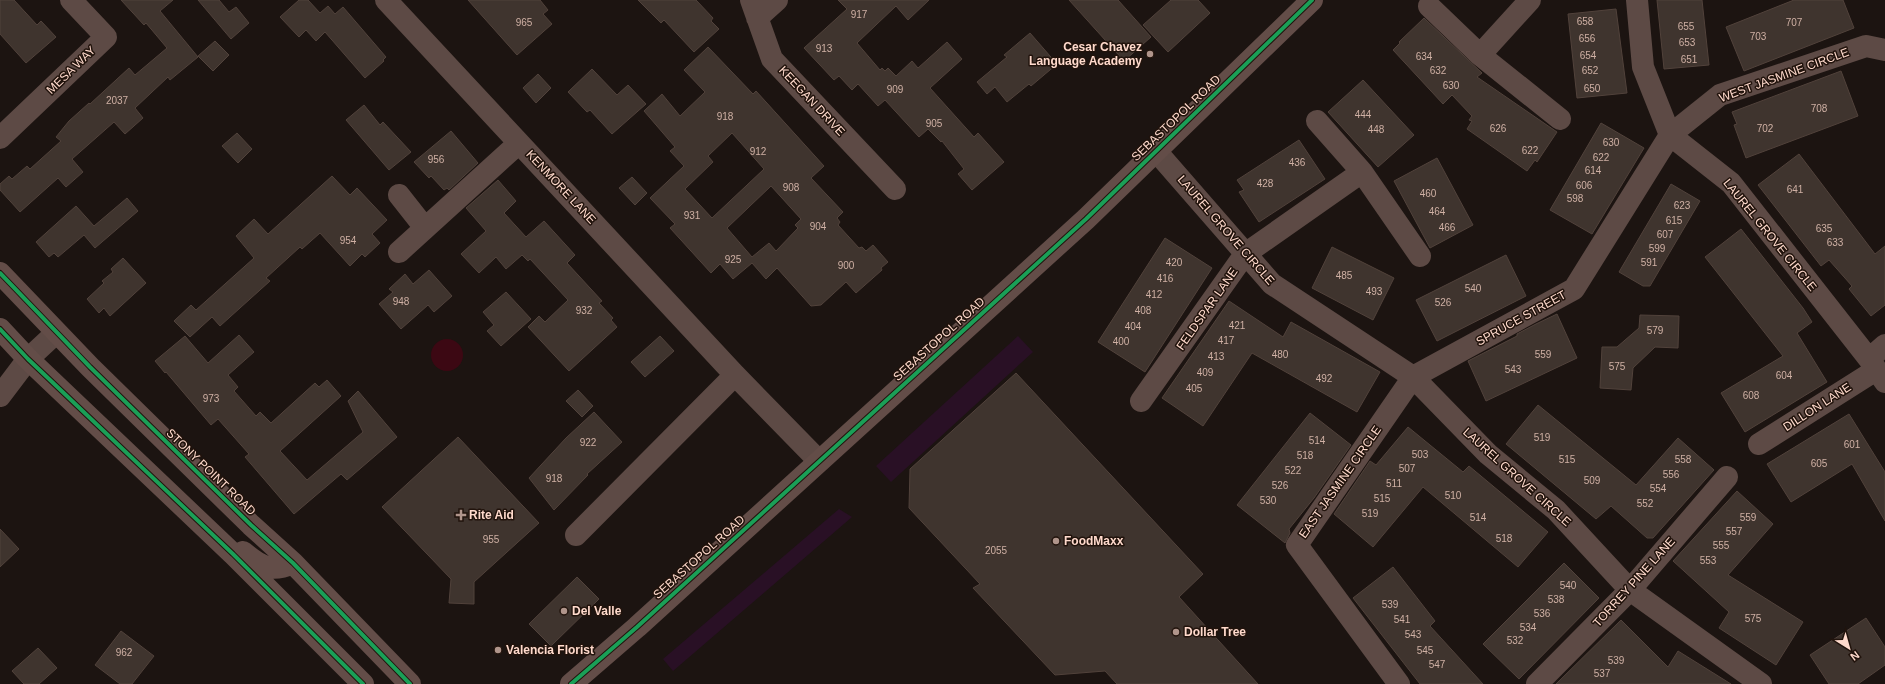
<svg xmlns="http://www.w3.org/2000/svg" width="1885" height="684" font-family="Arial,sans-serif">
  <rect width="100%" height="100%" fill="#1c1411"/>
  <!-- green -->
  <path fill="#291025" d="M1018 336 1033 352 891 482 876 466Z
    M839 509 852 517 673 671 663 659Z"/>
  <!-- water -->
  <path fill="#3c0813" d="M431 355a16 16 0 1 1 32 0a16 16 0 1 1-32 0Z"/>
  <!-- building -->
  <path fill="#3f342e" stroke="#51423b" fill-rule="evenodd" d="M0 0H14L37 25 41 21 56 37 26 63 0 34Z
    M121 0H173L160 11 198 57 170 80 168 77 135 108 143 118 125 134 114 122 72 159 83 172 66 187 58 178 20 212 0 190V184L9 176 12 179 27 166 30 169 61 141 56 137 69 121 89 103 90 104 129 68 135 75 167 48 146 23 144 25Z
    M198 0H219L229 12 236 7 249 23 231 39Z
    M299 0H308L320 13 328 6 335 14 343 7 386 57 383 60 384 61 365 78 325 32 316 41 306 30 299 37 280 17Z
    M468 0H540L548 10 543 14 552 24 517 55Z
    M638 0H696L713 18 711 21 719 29 694 52 664 20 661 23Z
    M838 0H929L908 20 896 6 857 43 880 70 882 68 885 71 888 68 896 76 912 61 918 68 947 42 962 59 930 88 974 137 978 133 1004 162 972 190 958 174 964 169 942 141 941 142 928 129 919 137 885 100 878 106 858 84 852 90 839 76 834 80 804 48 847 9Z
    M1069 0H1118L1151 37 1124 61Z
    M1171 0H1198L1210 13 1168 52 1143 25Z
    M1657 0H1702L1709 65 1664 69Z
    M1794 0H1843L1854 28 1744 71 1726 27Z
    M1616 9 1627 93 1577 98 1568 14Z
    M1424 18 1482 73 1477 77 1557 132 1537 162 1535 160 1527 171 1467 129 1472 121 1469 120 1472 116 1452 95 1443 104 1393 50 1400 43 1399 42Z
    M1030 33 1057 64 1031 86 1029 84 1007 102 995 87 987 94 977 82 1007 57 1004 55Z
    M215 41 229 55 213 71 198 56Z
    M708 47 753 94 756 91 824 166 811 178 843 212 837 218 840 222 838 225 859 248 862 247 866 251 873 245 888 262 881 268 882 270 856 293 846 282 821 305 811 306 777 268 766 279 752 263 733 279 720 264 711 273 670 228 675 224 650 198 684 166 670 151 675 147 644 111 662 94 680 116 705 92 684 70ZM732 133 764 169 712 218 685 189 713 162 708 156ZM771 186 801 219 795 225 798 228 776 251 769 243 752 257 727 228Z
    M592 69 617 95 628 85 646 104 612 134 590 110 587 112 568 92Z
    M1841 71 1858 116 1746 158 1734 125 1737 124 1732 112Z
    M538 74 551 88 536 103 523 88Z
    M1363 80 1414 135 1378 167 1328 112Z
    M364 105 380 125 383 122 411 152 389 170 346 120Z
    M1601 123 1644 148 1592 234 1550 210Z
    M451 131 478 163 449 190 447 188 444 190 431 176 429 178 414 162Z
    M237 133 252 149 238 163 222 146Z
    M1299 140 1325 179 1259 222 1239 192 1244 190 1237 180Z
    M1799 154 1875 254 1885 246V305L1871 316 1849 289 1852 286 1829 260 1821 266 1758 185Z
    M1437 158 1473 225 1430 248 1394 181Z
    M332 176 350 195 357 188 387 220 372 234 380 243 365 257 362 254 350 266 320 233 302 249 300 247 266 278 270 281 220 326 212 317 190 337 174 321 191 305 196 310 254 258 236 236 254 219 268 234Z
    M632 177 647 193 635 205 619 188Z
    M498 180 516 201 504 213 526 237 544 221 575 255 567 263 602 301 599 303 613 318 611 320 617 327 569 371 528 327 539 316 545 322 568 300 530 259 528 261 522 255 506 269 496 257 479 273 461 254 486 231 466 208Z
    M1671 184 1700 201 1650 286H1643L1619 272Z
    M127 198 138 211 95 248 84 235 58 257 54 253 49 257 36 242 76 206 94 226Z
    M1741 229 1803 308 1812 322 1797 333 1827 382 1745 432 1721 393 1783 356 1705 257Z
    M1165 238 1212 268 1145 372 1098 342Z
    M1332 247 1394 278 1373 320 1312 288Z
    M1506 255 1526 296 1437 341 1416 300Z
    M123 258 146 283 110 316 104 308 99 313 87 299 104 283 102 281 113 272 111 269Z
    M429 270 452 296 434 312 428 305 401 329 379 304 393 292 389 289 405 274 413 284Z
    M506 292 531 319 501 346 487 331 494 325 483 312Z
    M1229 301 1283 337 1291 322 1380 372 1357 412 1252 353 1203 426 1162 398Z
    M1557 314 1577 358 1486 401 1468 361 1517 336V334L1536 324Z
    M1640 315 1679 316 1678 348 1655 347 1633 368 1631 390 1600 388 1602 347H1617L1639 328Z
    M239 335 254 352 228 375 238 387 234 391 256 416 260 412 271 423 315 383 319 387 327 380 341 396 280 451 307 480 363 432 348 401 358 391 397 437 347 480 341 474 294 514 245 457 249 454 218 419 211 425 166 372 165 373 155 361 185 336 208 363Z
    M660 336 674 351 645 377 631 362Z
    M1016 373 1203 574 1179 597 1258 684H1117L1105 671 1055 675 973 588 980 584 909 508 910 469Z
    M578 390 593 406 582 417 566 401Z
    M1538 405 1636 485 1678 438 1714 470 1653 538H1647L1611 506 1596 519 1506 444Z
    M594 412 622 442 587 474 588 475 554 510 529 478 566 438Z
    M1310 413 1351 445 1314 498 1289 529 1290 533 1285 543 1237 505Z
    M1849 414 1885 472V521L1852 464 1791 502 1767 464Z
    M1408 427 1463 472 1469 466 1548 532 1518 567 1423 487 1373 547 1334 514 1370 461 1376 465Z
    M458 437 539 523 474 582V604L449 603 451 579 382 507Z
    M1737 491 1773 524 1728 575 1803 622 1776 665 1719 628 1729 612 1673 561Z
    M0 529 19 549 0 567Z
    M1564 563 1599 598 1519 679 1483 644Z
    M1393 567 1435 621 1430 626 1483 684H1420L1353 598Z
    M577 577 599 599 551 646 529 624Z
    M1866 618 1885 647V665L1858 684H1829L1810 655Z
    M1621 620 1668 667 1678 651 1731 684H1556Z
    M121 631 154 656 132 684H120L95 665Z
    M38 648 57 668 39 684H24L12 671Z"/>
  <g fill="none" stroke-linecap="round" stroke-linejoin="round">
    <!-- street -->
    <path stroke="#5d4a45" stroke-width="22" d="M386 0 735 375 819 461
      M751 0 772 59 895 189
      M1637 0 1643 67 1670 135 1731 183 1869 359 1885 382
      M1429 6 1480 55 1560 119
      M757 18 777 0
      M1480 55 1530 0
      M1317 121 1362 172 1420 256
      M0 138 106 37 71 0
      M1156 151 1272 284 1413 377 1488 454 1556 510 1630 590 1761 684
      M399 195 425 228
      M399 252 519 143
      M1869 359 1885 345
      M0 396 28 359 56 333
      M1141 401 1245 254 1362 172
      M1759 444 1876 370
      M576 535 735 375
      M1399 684 1297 545 1413 377 1574 289 1670 135 1720 95 1866 46 1885 50
      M1537 684 1630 590 1727 477"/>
    <!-- secondary -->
    <path stroke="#634d48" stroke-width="22" d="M0 273 90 367 251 525 293 563 410 684
      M0 329 28 359 233 554 363 684
      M243 552C261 567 271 573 293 563
      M571 684 637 627 1086 219 1312 0"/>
    <!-- cycleway casing -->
    <g stroke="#21130c" stroke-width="6">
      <path id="cycleway" d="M0 273 90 367 251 525 293 563 410 684
        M0 329 28 359 233 554 363 684
        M571 684 637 627 1086 219 1312 0"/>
    </g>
    <!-- cycleway -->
    <use href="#cycleway" stroke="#1a9f57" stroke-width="4"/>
  </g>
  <!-- markers -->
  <g fill="#b0958b" stroke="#21130c" stroke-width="1.5">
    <circle cx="1150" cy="54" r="4"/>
    <path d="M459 509h4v4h4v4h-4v4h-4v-4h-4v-4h4z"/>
    <circle cx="1056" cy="541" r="4"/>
    <circle cx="564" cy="611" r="4"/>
    <circle cx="1176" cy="632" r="4"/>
    <circle cx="498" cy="650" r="4"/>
  </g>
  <g text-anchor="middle" stroke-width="3" stroke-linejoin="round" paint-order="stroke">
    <!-- number labels -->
    <g font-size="10" fill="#cfb0a4">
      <text x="859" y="18">917</text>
      <text x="1585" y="25">658</text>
      <text x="524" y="26">965</text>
      <text x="1794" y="26">707</text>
      <text x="1686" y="30">655</text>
      <text x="1758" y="40">703</text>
      <text x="1587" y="42">656</text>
      <text x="1687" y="46">653</text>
      <text x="824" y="52">913</text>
      <text x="1588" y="59">654</text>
      <text x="1424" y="60">634</text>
      <text x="1689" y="63">651</text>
      <text x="1438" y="74">632</text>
      <text x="1590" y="74">652</text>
      <text x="1451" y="89">630</text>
      <text x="1592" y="92">650</text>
      <text x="895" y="93">909</text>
      <text x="117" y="104">2037</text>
      <text x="1819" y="112">708</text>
      <text x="1363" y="118">444</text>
      <text x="725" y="120">918</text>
      <text x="934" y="127">905</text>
      <text x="1498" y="132">626</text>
      <text x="1765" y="132">702</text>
      <text x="1376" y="133">448</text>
      <text x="1611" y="146">630</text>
      <text x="1530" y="154">622</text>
      <text x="758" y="155">912</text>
      <text x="1601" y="161">622</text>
      <text x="436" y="163">956</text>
      <text x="1297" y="166">436</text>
      <text x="1593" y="174">614</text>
      <text x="1265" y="187">428</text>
      <text x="1584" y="189">606</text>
      <text x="791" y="191">908</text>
      <text x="1795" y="193">641</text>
      <text x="1428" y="197">460</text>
      <text x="1575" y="202">598</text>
      <text x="1682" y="209">623</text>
      <text x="1437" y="215">464</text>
      <text x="692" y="219">931</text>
      <text x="1674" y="224">615</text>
      <text x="818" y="230">904</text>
      <text x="1447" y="231">466</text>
      <text x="1824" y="232">635</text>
      <text x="1665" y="238">607</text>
      <text x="348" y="244">954</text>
      <text x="1835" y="246">633</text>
      <text x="1657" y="252">599</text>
      <text x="733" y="263">925</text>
      <text x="1174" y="266">420</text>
      <text x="1649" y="266">591</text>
      <text x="846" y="269">900</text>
      <text x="1344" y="279">485</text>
      <text x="1165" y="282">416</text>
      <text x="1473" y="292">540</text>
      <text x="1374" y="295">493</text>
      <text x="1154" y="298">412</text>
      <text x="401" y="305">948</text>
      <text x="1443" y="306">526</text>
      <text x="584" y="314">932</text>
      <text x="1143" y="314">408</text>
      <text x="1237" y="329">421</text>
      <text x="1133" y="330">404</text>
      <text x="1655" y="334">579</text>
      <text x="1226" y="344">417</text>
      <text x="1121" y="345">400</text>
      <text x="1280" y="358">480</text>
      <text x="1543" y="358">559</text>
      <text x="1216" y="360">413</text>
      <text x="1617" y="370">575</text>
      <text x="1513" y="373">543</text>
      <text x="1205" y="376">409</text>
      <text x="1784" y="379">604</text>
      <text x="1324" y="382">492</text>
      <text x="1194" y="392">405</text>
      <text x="1751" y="399">608</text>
      <text x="211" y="402">973</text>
      <text x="1542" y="441">519</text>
      <text x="1317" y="444">514</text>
      <text x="588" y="446">922</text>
      <text x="1852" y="448">601</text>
      <text x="1420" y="458">503</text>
      <text x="1305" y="459">518</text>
      <text x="1567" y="463">515</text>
      <text x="1683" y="463">558</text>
      <text x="1819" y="467">605</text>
      <text x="1407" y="472">507</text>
      <text x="1293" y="474">522</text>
      <text x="1671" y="478">556</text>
      <text x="554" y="482">918</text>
      <text x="1592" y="484">509</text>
      <text x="1394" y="487">511</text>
      <text x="1280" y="489">526</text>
      <text x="1658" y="492">554</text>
      <text x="1453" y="499">510</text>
      <text x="1382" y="502">515</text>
      <text x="1268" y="504">530</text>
      <text x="1645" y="507">552</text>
      <text x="1370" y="517">519</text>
      <text x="1478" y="521">514</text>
      <text x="1748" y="521">559</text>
      <text x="1734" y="535">557</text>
      <text x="1504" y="542">518</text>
      <text x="491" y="543">955</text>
      <text x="1721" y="549">555</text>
      <text x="996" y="554">2055</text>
      <text x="1708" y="564">553</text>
      <text x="1568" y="589">540</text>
      <text x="1556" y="603">538</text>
      <text x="1390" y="608">539</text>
      <text x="1542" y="617">536</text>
      <text x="1753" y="622">575</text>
      <text x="1402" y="623">541</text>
      <text x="1528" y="631">534</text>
      <text x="1413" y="638">543</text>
      <text x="1515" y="644">532</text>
      <text x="1425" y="654">545</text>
      <text x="124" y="656">962</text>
      <text x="1616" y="664">539</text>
      <text x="1437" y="668">547</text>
      <text x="1602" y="677">537</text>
    </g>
    <!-- poi labels -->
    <g font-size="12" font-weight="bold" fill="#ffdacc" stroke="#21130c" text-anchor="start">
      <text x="1142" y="51" text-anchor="end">Cesar Chavez<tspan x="1142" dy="14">Language Academy</tspan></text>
      <text x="469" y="519">Rite Aid</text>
      <text x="1064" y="545">FoodMaxx</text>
      <text x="572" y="615">Del Valle</text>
      <text x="1184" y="636">Dollar Tree</text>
      <text x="506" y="654">Valencia Florist</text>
    </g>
    <!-- street labels -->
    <g font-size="12" fill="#ffdacc" stroke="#21130c">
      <text transform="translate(71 70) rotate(-44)" y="4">MESA WAY</text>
      <text transform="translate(1784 75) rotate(-20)" y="4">WEST JASMINE CIRCLE</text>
      <text transform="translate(812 101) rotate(47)" y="4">KEEGAN DRIVE</text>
      <text transform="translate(1176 118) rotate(-44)" y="4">SEBASTOPOL ROAD</text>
      <text transform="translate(561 187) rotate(47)" y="4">KENMORE LANE</text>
      <text transform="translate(1226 230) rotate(49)" y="4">LAUREL GROVE CIRCLE</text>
      <text transform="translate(1770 235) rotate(51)" y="4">LAUREL GROVE CIRCLE</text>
      <text transform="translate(1207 309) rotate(-55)" y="4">FELDSPAR LANE</text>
      <text transform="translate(1521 318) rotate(-29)" y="4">SPRUCE STREET</text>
      <text transform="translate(939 339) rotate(-42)" y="4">SEBASTOPOL ROAD</text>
      <text transform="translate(1817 407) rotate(-33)" y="4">DILLON LANE</text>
      <text transform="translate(211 472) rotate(44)" y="4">STONY POINT ROAD</text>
      <text transform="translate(1517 477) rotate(42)" y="4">LAUREL GROVE CIRCLE</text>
      <text transform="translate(1340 482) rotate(-55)" y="4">EAST JASMINE CIRCLE</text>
      <text transform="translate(699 557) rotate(-42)" y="4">SEBASTOPOL ROAD</text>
      <text transform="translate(1634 582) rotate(-48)" y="4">TORREY PINE LANE</text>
    </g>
  </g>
  <!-- north arrow -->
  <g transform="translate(1849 648) rotate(143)" stroke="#21130c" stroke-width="3" paint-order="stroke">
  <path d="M0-3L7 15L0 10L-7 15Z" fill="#ffdacc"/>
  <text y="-6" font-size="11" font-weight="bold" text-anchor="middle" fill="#ffdacc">N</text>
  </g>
</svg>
